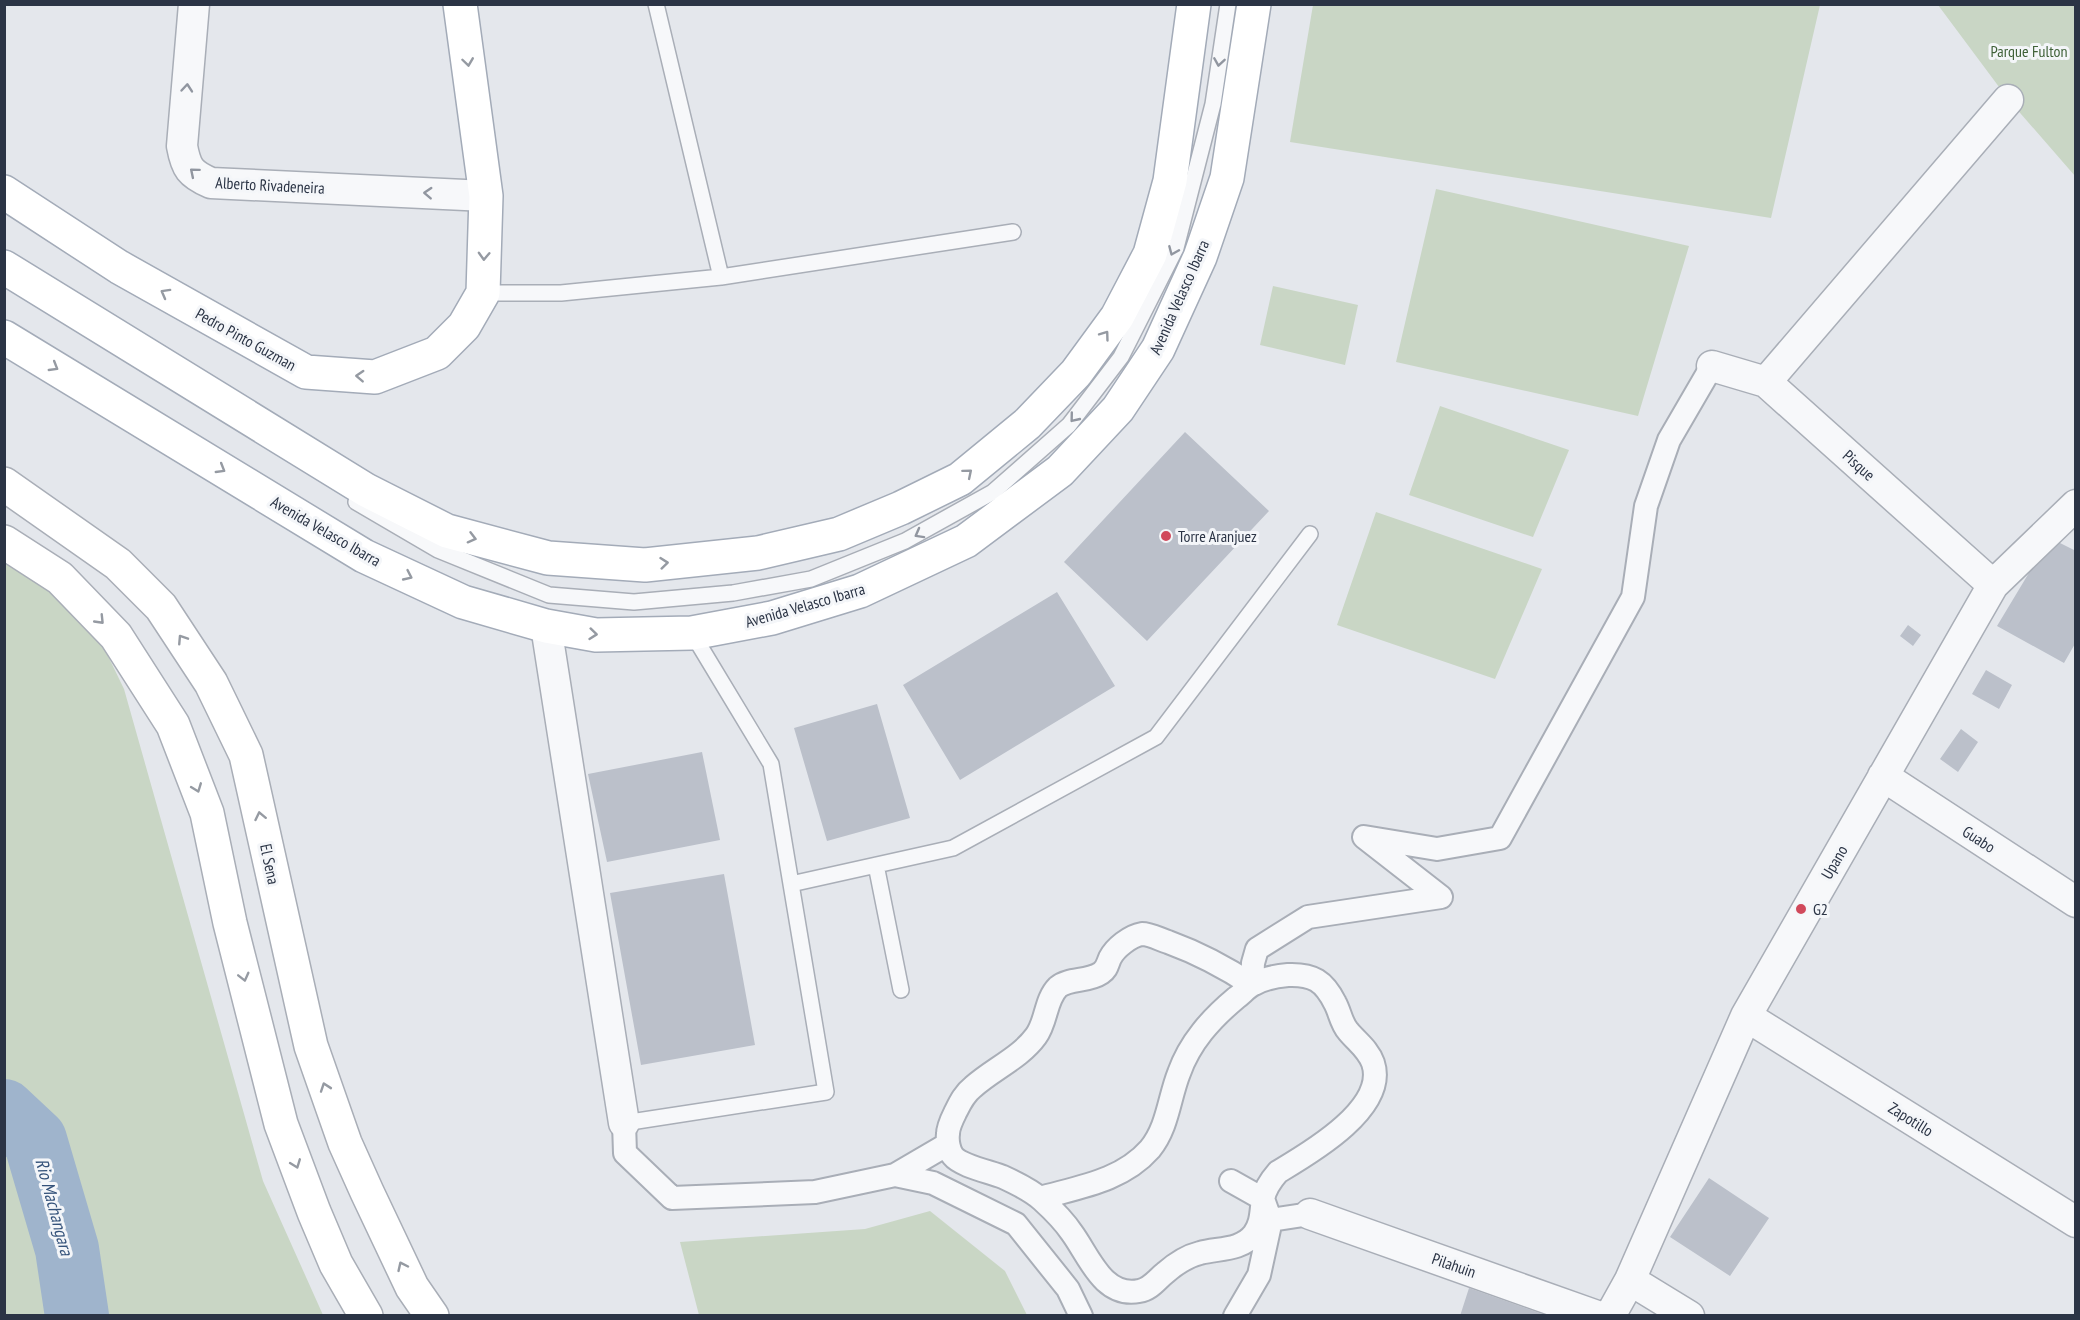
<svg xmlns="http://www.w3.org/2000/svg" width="2080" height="1320" font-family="'PT Sans Narrow',sans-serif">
  <rect width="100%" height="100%" fill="#e4e7ec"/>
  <!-- green -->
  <path fill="#c9d6c5" d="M1313 5V4L1820 5 1771 218 1290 142Z
    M1938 5H2075V176L2008 99Z
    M1436 189 1689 246 1638 416 1396 362Z
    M1273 286 1358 305 1345 365 1260 345Z
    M1440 406 1569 450 1533 537 1409 495Z
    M1376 512 1542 569 1495 679 1337 625Z
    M4 523 37 549 81 600 124 689 263 1181 323 1315H5Z
    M930 1211 1005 1271 1027 1315H699L680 1242 865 1229Z"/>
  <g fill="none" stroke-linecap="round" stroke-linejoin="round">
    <!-- river -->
    <path stroke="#9fb4cc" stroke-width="64" d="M4 1111 35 1140 67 1249 77 1316"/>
  </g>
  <!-- building -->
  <path fill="#bbc0ca" d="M1185 432 1269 511 1147 641 1064 562Z
    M2050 538 2076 551V642L2064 663 1997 626Z
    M1057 592 1115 686 960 780 903 685Z
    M1908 625 1921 635 1913 646 1900 636Z
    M1986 670 2012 685 1999 709 1972 694Z
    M877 704 910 818 827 841 794 728Z
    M1961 729 1978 742 1958 772 1940 759Z
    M702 752 720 840 607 862 588 774Z
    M724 874 755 1045 641 1065 610 893Z
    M1709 1178 1769 1218 1730 1276 1670 1237Z
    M1469 1288 1545 1315V1316H1460Z"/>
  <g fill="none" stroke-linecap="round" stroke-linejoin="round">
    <!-- service casing -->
    <g stroke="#a9aeb7" stroke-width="18">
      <path id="service" d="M656 4 721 277
        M483 293H561L721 277 1013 232
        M356 502 438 550 549 595 634 602 733 593 811 579 905 541 993 492 1069 425 1121 357 1176 248 1213 104 1228 4
        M692 633 771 764 791 884
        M876 865 901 990
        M624 1123 826 1092 791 884 953 848 1156 737 1310 534"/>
    </g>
    <!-- pedestrian casing -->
    <g stroke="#a9aeb7" stroke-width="26">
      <path id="pedestrian" d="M1252 985 1253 963 1257 949 1308 917 1441 897 1364 837 1437 849 1500 838 1633 597 1646 506 1669 440 1712 366
        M624 1123 625 1153 672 1198 815 1192 895 1175 933 1183 1016 1224 1068 1289 1081 1316
        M895 1175 948 1144
        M1231 1181 1263 1199 1268 1213
        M1040 1198C1079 1187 1122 1181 1150 1149 1168 1127 1169 1098 1179 1073 1190 1042 1211 1019 1236 998 1242 994 1247 987 1254 984 1265 978 1276 976 1288 975 1313 974 1324 981 1335 1003 1340 1012 1341 1023 1348 1031 1357 1042 1368 1049 1373 1063 1388 1108 1310 1153 1278 1172 1271 1180 1265 1188 1263 1199 1261 1212 1262 1223 1254 1234 1241 1251 1218 1248 1200 1253 1188 1256 1174 1265 1165 1273 1156 1280 1151 1289 1139 1291 1103 1298 1089 1256 1072 1233 1064 1221 1053 1210 1042 1200 1031 1190 1016 1183 1003 1177 991 1172 961 1166 953 1156 949 1151 947 1141 948 1134 948 1127 952 1119 955 1113 960 1103 964 1094 973 1087 993 1069 1020 1058 1036 1036 1047 1021 1045 1000 1058 987 1069 978 1088 982 1101 973 1107 969 1107 965 1110 958 1115 948 1130 936 1142 934 1150 934 1159 939 1168 942 1198 953 1225 967 1252 985
        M1235 1316 1259 1275 1271 1220 1310 1214"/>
    </g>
    <!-- minor casing -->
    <g stroke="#a9aeb7" stroke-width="33">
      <path id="minor" d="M194 4 182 146C186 168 190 174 211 183L486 196
        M1712 366 1766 382 1993 585
        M1766 382 2008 100
        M546 626 624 1123
        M1883 776 2076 902
        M1746 1016 2076 1222
        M1310 1214 1597 1316
        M1630 1280 1689 1316
        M1610 1316 1630 1280 1746 1016 1993 585 2076 505"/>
    </g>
    <!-- secondary casing -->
    <g stroke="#a9aeb7" stroke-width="36">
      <path id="secondary" d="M4 484 118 564 161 607 211 683 246 755 311 1046 345 1143 367 1192 412 1287 432 1316
        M4 542 60 578 116 636 173 725 207 813 230 923 281 1124 314 1212 336 1264 366 1316"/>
    </g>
    <!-- primary casing -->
    <g stroke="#a3abb8" stroke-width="36">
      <path id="primary" d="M4 192 119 267 306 372 375 377 437 353 464 326 483 293 486 196 460 4
        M4 267 366 490 447 531 548 558 645 565 758 553 839 534 901 508 960 479 1027 424 1076 373 1117 317 1150 254 1170 181 1194 4
        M4 337 364 556 463 602 546 626 596 635 692 633 772 618 860 591 966 541 1060 471 1118 409 1158 349 1200 257 1227 178 1254 4"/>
    </g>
    <!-- service -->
    <use href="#service" stroke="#f7f8fa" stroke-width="15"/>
    <!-- pedestrian -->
    <use href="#pedestrian" stroke="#f7f8fa" stroke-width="22"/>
    <!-- minor -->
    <use href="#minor" stroke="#f7f8fa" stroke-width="30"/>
    <!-- secondary -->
    <use href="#secondary" stroke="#fff" stroke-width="33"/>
    <!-- primary -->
    <use href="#primary" stroke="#fff" stroke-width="33"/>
  </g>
  <!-- one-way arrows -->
  <defs><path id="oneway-chevron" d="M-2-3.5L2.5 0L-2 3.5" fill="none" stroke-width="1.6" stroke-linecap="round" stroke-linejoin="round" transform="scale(1.5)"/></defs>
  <g stroke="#959aa2">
    <use href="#oneway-chevron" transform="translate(468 62) rotate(82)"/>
    <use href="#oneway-chevron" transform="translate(484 256) rotate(92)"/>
    <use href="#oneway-chevron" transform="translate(165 293) rotate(-151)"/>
    <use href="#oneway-chevron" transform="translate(1105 335) rotate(-54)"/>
    <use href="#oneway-chevron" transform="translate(54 367) rotate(31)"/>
    <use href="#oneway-chevron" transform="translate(360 376) rotate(-177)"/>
    <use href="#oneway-chevron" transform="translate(221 469) rotate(31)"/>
    <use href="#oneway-chevron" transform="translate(968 473) rotate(-40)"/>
    <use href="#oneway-chevron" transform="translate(472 538) rotate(15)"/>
    <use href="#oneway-chevron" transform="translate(664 563) rotate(-6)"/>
    <use href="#oneway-chevron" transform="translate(408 576) rotate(25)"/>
    <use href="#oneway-chevron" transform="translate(100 620) rotate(46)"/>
    <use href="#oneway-chevron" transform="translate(593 634) rotate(6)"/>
    <use href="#oneway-chevron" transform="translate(182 639) rotate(-123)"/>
    <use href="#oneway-chevron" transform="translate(197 788) rotate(69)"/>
    <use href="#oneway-chevron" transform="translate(260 816) rotate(-102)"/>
    <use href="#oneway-chevron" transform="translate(244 977) rotate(76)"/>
    <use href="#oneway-chevron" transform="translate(325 1087) rotate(-109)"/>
    <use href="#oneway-chevron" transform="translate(296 1164) rotate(69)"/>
    <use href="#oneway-chevron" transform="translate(402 1266) rotate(-115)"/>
  </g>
  <g stroke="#9196a0">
    <use href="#oneway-chevron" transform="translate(1219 62) rotate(99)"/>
    <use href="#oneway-chevron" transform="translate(187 88) rotate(-85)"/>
    <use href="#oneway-chevron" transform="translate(194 172) rotate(-140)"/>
    <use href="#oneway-chevron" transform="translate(428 193) rotate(-177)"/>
    <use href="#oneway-chevron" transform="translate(1173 251) rotate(113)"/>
    <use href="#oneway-chevron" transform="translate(1074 418) rotate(129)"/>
    <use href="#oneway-chevron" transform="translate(919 534) rotate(151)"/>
  </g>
  <!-- markers -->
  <g fill="#d1495b" stroke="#f4f6f9" stroke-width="2">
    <circle cx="1166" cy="536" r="6"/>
    <circle cx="1801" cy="909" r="6"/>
  </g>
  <g text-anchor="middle" stroke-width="6" stroke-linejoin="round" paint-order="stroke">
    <!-- park labels -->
    <g font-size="16" fill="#3f6138" stroke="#f4f6f9">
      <text x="2029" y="57">Parque Fulton</text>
    </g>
    <!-- street labels -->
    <g font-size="16" fill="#2b3445" stroke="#f4f6f9">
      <text transform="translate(270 185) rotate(3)" y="6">Alberto Rivadeneira</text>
      <text transform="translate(1179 297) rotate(-66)" y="6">Avenida Velasco Ibarra</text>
      <text transform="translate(246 339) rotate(29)" y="6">Pedro Pinto Guzman</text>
      <text transform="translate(1859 465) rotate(42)" y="6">Pisque</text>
      <text transform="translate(326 531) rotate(30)" y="6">Avenida Velasco Ibarra</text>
      <text transform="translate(805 605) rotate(-16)" y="6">Avenida Velasco Ibarra</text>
      <text transform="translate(1979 839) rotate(33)" y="6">Guabo</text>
      <text transform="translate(1834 862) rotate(-60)" y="6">Upano</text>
      <text transform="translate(270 864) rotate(78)" y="6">El Sena</text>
      <text transform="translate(1911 1119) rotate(32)" y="6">Zapotillo</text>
      <text transform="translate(1454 1265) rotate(19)" y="6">Pilahuin</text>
    </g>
    <!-- poi labels -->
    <g font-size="16" fill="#2b3445" stroke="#f4f6f9" text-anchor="start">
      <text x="1178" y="542">Torre Aranjuez</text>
      <text x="1813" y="915">G2</text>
    </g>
    <!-- water labels -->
    <g font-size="18" font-style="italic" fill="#34527a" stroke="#f4f6f9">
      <text transform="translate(54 1207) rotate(75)" y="6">Rio Machangara</text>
    </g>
  </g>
  <!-- border -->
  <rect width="2080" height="1320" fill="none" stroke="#2b3445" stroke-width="12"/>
</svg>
